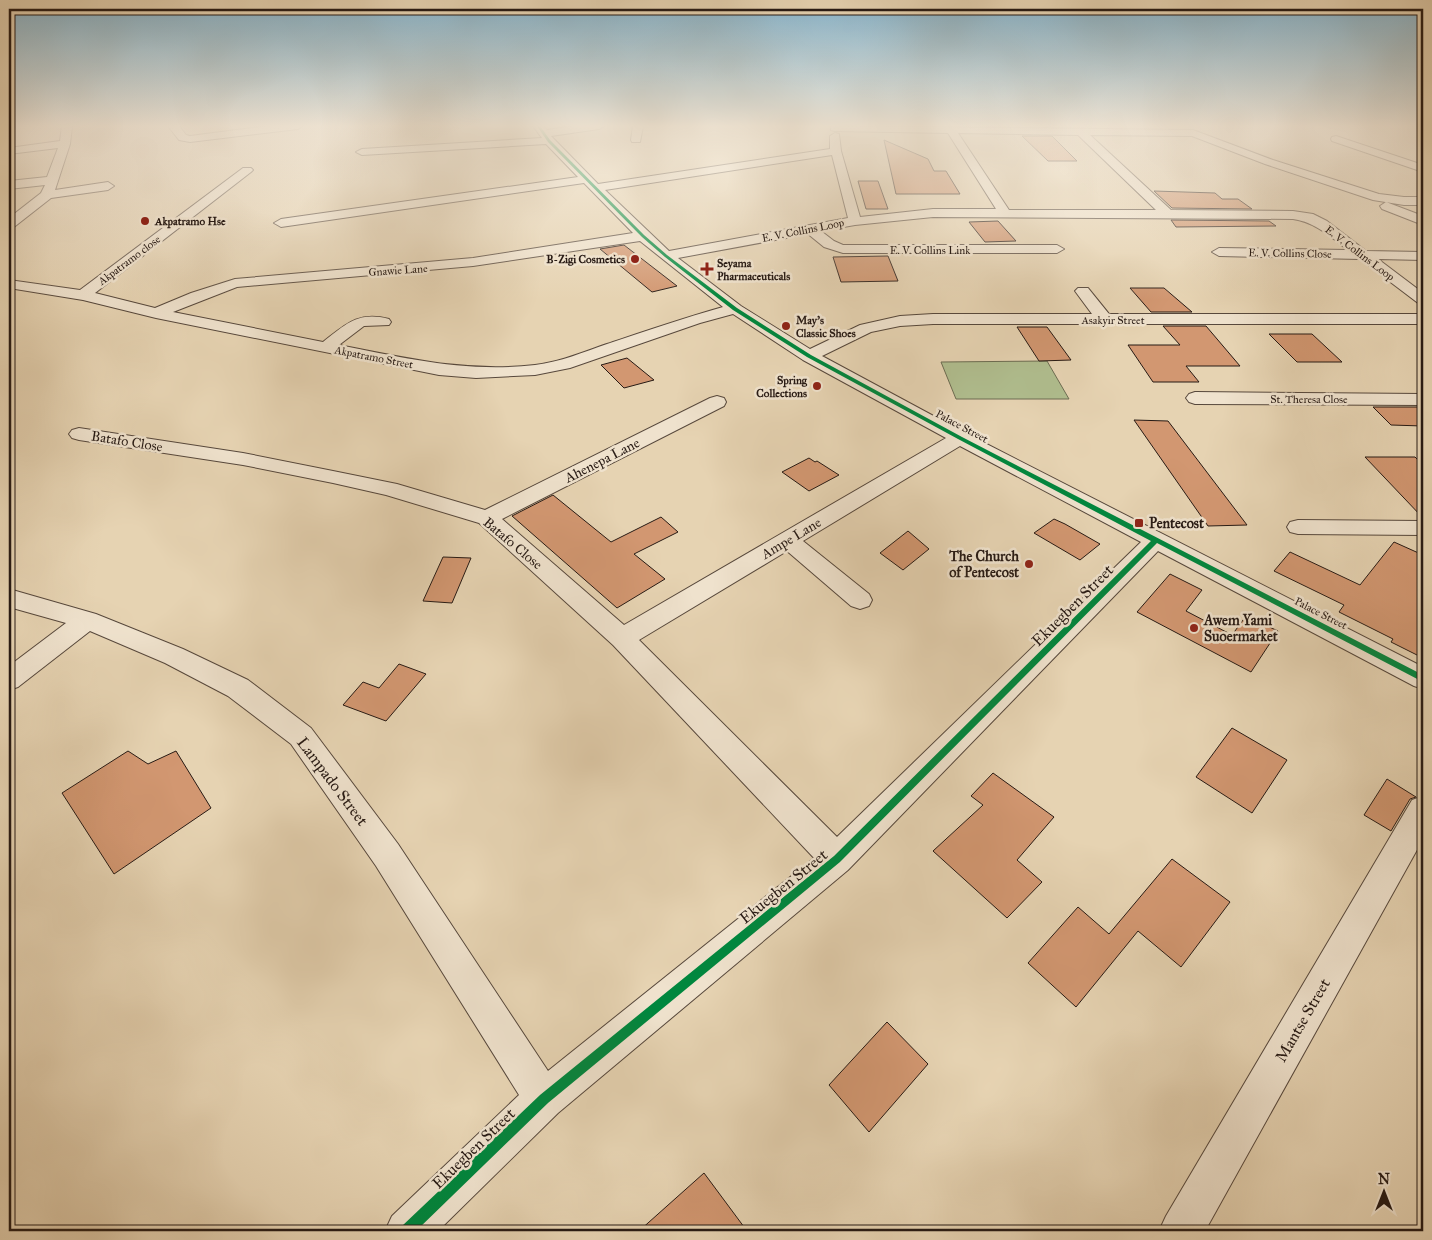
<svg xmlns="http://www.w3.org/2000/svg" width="1432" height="1240" font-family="'IM FELL Great Primer',serif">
  <rect width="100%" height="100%" fill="#e6d3b2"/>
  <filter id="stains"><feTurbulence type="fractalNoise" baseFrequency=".004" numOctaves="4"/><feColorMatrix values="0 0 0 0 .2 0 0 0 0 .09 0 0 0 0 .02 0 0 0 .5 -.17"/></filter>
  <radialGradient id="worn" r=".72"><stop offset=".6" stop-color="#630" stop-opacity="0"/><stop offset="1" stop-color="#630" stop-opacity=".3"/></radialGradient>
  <!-- green -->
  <path fill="#b0be8f" stroke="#6c6c52" d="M1047 361 1069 399H956L941 362Z"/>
  <!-- building -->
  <path fill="#d29771" stroke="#271a14" d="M1022 136H1052L1077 161H1048Z
    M884 140 928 159 934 171H946L960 194H896Z
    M858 181H878L888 209H866Z
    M1154 191 1215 193 1222 199H1238L1252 209 1172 208Z
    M1171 220 1269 221 1276 226 1176 227Z
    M998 221 1016 241 985 242 969 222Z
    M624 245 677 286 652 292 600 249Z
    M888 256 898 281 841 282 833 257Z
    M1130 288H1164L1192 312H1151Z
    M1163 326H1206L1240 366H1186L1199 382H1153L1128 345H1180Z
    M1017 327H1047L1071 360 1039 361Z
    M1269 334H1312L1342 362H1297Z
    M627 358 654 380 624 388 601 365Z
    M1373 407H1423V426L1391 425Z
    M1134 420 1168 421 1247 525 1208 526Z
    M1365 457H1415L1423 465V518Z
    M809 458 815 462 817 461 839 475 809 491 782 472Z
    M553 495 611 542 661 517 678 532 634 554 665 579 617 608 512 516Z
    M1054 519 1065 524 1100 544 1080 560 1034 533Z
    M908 531 929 549 903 570 880 553Z
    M1394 542 1423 555V658L1391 642 1393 639 1339 612 1344 605 1274 571 1290 552 1360 585Z
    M443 557 471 558 452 603 423 601Z
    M1170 574 1202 590 1186 611 1232 635 1246 616 1278 631 1251 672 1137 612Z
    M399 664 426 674 386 721 343 705 363 682 379 688Z
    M1232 728 1287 760 1252 813 1196 777Z
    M128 751 148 764 176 751 211 808 114 874 62 793Z
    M993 773 1054 817 1017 860 1042 882 1007 918 933 851 983 805 971 796Z
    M1387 779 1416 797 1410 799 1391 831 1364 815Z
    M1172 859 1230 902 1181 967 1138 931 1076 1007 1028 963 1078 907 1109 934Z
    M887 1022 928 1064 869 1132 829 1085Z
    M704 1173 747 1231H639Z"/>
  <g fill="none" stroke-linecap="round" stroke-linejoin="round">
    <!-- minor casing -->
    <g stroke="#57483c" stroke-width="2">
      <path id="minor" d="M9 126H16L9 130Z
        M62 126H72L70 144 55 190 108 182 114 186 108 190 51 198 14 227 9 228V218L41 193 45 185 9 189V181L47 177 58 148 9 154V148L60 141Z
        M168 126H179L186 135 190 136 268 126H303L298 129 190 142 179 140Z
        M533 126H544L547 130 574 126H604L599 129 551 136 598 184 830 149V136L835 133 839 134 841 151 860 217 933 209H996L948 133 835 131 831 130V126L1193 130 1273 160 1379 194 1404 197H1423V205H1404L1373 200 1265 164 1192 136 1090 135 1171 210 1293 211 1313 214 1327 221 1366 251 1423 252V260L1378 259 1423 293V305L1418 303 1360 259 1219 256 1212 252 1219 248 1348 250C1331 237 1315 222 1293 219L933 217 855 225 821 231 834 241 843 245H1057L1064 249 1057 253H843L824 247 808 234 678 258 741 306 810 349 860 325 900 316 933 314H1092L1075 291 1078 288H1088L1109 314H1423V324H933L900 326 871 332 822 356 967 434 1423 667V689L1414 686 1158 551 848 870 558 1113 438 1231H385L392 1216 519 1095 376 866 291 744 228 696 165 663 90 631 18 687 9 690V666L66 623 9 607V589L96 614 183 649 248 680 311 728 398 844 548 1071 814 858 613 645 479 523 386 495 333 483 243 465 79 440 72 438 69 434 72 430 79 428 243 453 333 471 397 484 485 510 710 398 717 396 724 398 726 402 724 406 502 519 624 625 946 438 803 360 733 314 700 323 570 368 535 375 476 378 439 375 156 318 83 300 9 288V280L80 290 243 168H251L253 170 251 172 95 293 155 308 191 293 235 279 473 258 633 233 584 183 281 227 274 223 281 219 578 177 546 144 362 155 356 152 362 149 542 138ZM958 133 1078 135 1156 210H1009ZM832 155 848 218 669 251 605 190ZM640 241 723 307C684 318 646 331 607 344 584 352 560 362 535 365 466 373 406 358 339 345L364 326 389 325 391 322 389 319C358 311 346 324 323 342L173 312 237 287 473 266ZM960 446 1141 542 837 837 639 640 787 551 851 606 860 609 869 606 872 600 869 594 803 541Z
        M633 126H643L640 142H632L631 140Z
        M1336 136 1423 165V172L1332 141 1331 139 1332 137Z
        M1386 202 1423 216V225L1382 209 1380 206Z
        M1195 392 1423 394V405L1195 404 1189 402 1186 398 1189 394Z
        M1298 520 1423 521V535L1298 534 1290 532 1287 527 1290 522Z
        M1423 796V839L1205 1231H1159L1166 1216 1412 800Z"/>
    </g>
    <!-- minor -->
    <use href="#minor" fill="#efe2cd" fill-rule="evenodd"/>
    <!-- cycleway casing -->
    <g stroke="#efe2cd" stroke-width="3">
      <path id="cycleway" d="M537 126H540L550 140 644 235 667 255 737 308 811 355 962 437 1423 675V682L1157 543 840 862 548 1103 416 1231H401L402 1226 540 1095 834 856 1151 541 958 439 807 357 733 310 665 257 642 237 548 142Z"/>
    </g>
    <!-- cycleway -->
    <use href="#cycleway" fill="#00873e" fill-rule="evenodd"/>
  </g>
  <!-- sky -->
  <linearGradient id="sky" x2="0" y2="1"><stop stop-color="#87b6cf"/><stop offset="0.42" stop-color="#f4ebdc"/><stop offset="1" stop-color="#f4ebdc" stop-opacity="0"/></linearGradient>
  <rect width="1432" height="300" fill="url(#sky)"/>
  <!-- markers -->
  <g fill="#8f2418" stroke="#efe2cd" stroke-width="2">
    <circle cx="145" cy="221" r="5"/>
    <circle cx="635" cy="259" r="5"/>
    <path d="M704.5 261.5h5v5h5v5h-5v5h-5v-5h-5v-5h5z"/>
    <circle cx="786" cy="326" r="5"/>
    <circle cx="817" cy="386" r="5"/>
    <rect x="1134" y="518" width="10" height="10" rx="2.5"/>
    <circle cx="1029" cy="564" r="5"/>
    <circle cx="1194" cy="628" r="5"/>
  </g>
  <g text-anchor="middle" stroke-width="5" stroke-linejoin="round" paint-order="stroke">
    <!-- far-poi labels -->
    <g font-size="11" font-weight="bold" fill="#271a14" stroke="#efe2cd" text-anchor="start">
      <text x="155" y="225">Akpatramo Hse</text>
      <text x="625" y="263" text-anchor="end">B-Zigi Cosmetics</text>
      <text x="717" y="267">Seyama<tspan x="717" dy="13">Pharmaceuticals</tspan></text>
      <text x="796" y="324">May's<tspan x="796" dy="13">Classic Shoes</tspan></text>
      <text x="807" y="384" text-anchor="end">Spring<tspan x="807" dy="13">Collections</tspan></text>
    </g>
    <!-- far-street labels -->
    <g font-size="11" fill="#271a14" stroke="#efe2cd">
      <text transform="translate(803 230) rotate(-11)" y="4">E. V. Collins Loop</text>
      <text x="930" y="254">E. V. Collins Link</text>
      <text transform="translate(1290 253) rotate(1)" y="4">E. V. Collins Close</text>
      <text transform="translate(1360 253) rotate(37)" y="4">E. V. Collins Loop</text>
      <text transform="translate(129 260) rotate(-37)" y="4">Akpatramo close</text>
      <text transform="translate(398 270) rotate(-4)" y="4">Gnawie Lane</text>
      <text x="1113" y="324">Asakyir Street</text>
      <text transform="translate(374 357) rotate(11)" y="4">Akpatramo Street</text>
      <text x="1309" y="403">St. Theresa Close</text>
      <text transform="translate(962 426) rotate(28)" y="4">Palace Street</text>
      <text transform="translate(1321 613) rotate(27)" y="4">Palace Street</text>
    </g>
    <!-- street labels -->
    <g font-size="14" fill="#271a14" stroke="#efe2cd">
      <text transform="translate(127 441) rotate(9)" y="5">Batafo Close</text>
      <text transform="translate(602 460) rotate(-27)" y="5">Ahenepa Lane</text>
      <text transform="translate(791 538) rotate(-31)" y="5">Ampe Lane</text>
      <text transform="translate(513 543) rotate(40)" y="5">Batafo Close</text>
    </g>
    <!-- poi labels -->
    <g font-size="14" font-weight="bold" fill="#271a14" stroke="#efe2cd" text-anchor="start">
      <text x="1149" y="528">Pentecost</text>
      <text x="1019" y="561" text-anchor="end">The Church<tspan x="1019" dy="16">of Pentecost</tspan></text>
      <text x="1204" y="625">Awem Yami<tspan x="1204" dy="16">Suoermarket</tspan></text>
    </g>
    <!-- near-street labels -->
    <g font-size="16" fill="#271a14" stroke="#efe2cd">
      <text transform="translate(1072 605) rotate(-45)" y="6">Ekuegben Street</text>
      <text transform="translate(333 781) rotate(53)" y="6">Lampado Street</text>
      <text transform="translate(783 886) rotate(-39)" y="6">Ekuegben Street</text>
      <text transform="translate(1302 1020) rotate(-60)" y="6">Mantse Street</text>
      <text transform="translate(473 1148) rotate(-44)" y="6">Ekuegben Street</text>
    </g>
  </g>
  <!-- margin -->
  <rect width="1432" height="1240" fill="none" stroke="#e6d3b2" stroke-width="30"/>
  <rect x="10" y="10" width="1412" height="1220" fill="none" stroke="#271a14" stroke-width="2.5"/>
  <rect x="15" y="15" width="1402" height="1210" fill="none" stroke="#271a14"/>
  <!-- north arrow -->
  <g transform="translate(1384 1192)" stroke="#efe2cd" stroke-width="4" paint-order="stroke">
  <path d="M0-4L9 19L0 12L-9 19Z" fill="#271a14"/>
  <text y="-8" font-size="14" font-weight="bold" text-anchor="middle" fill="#271a14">N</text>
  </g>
  <rect width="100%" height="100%" filter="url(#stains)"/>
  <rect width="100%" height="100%" fill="url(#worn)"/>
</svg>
